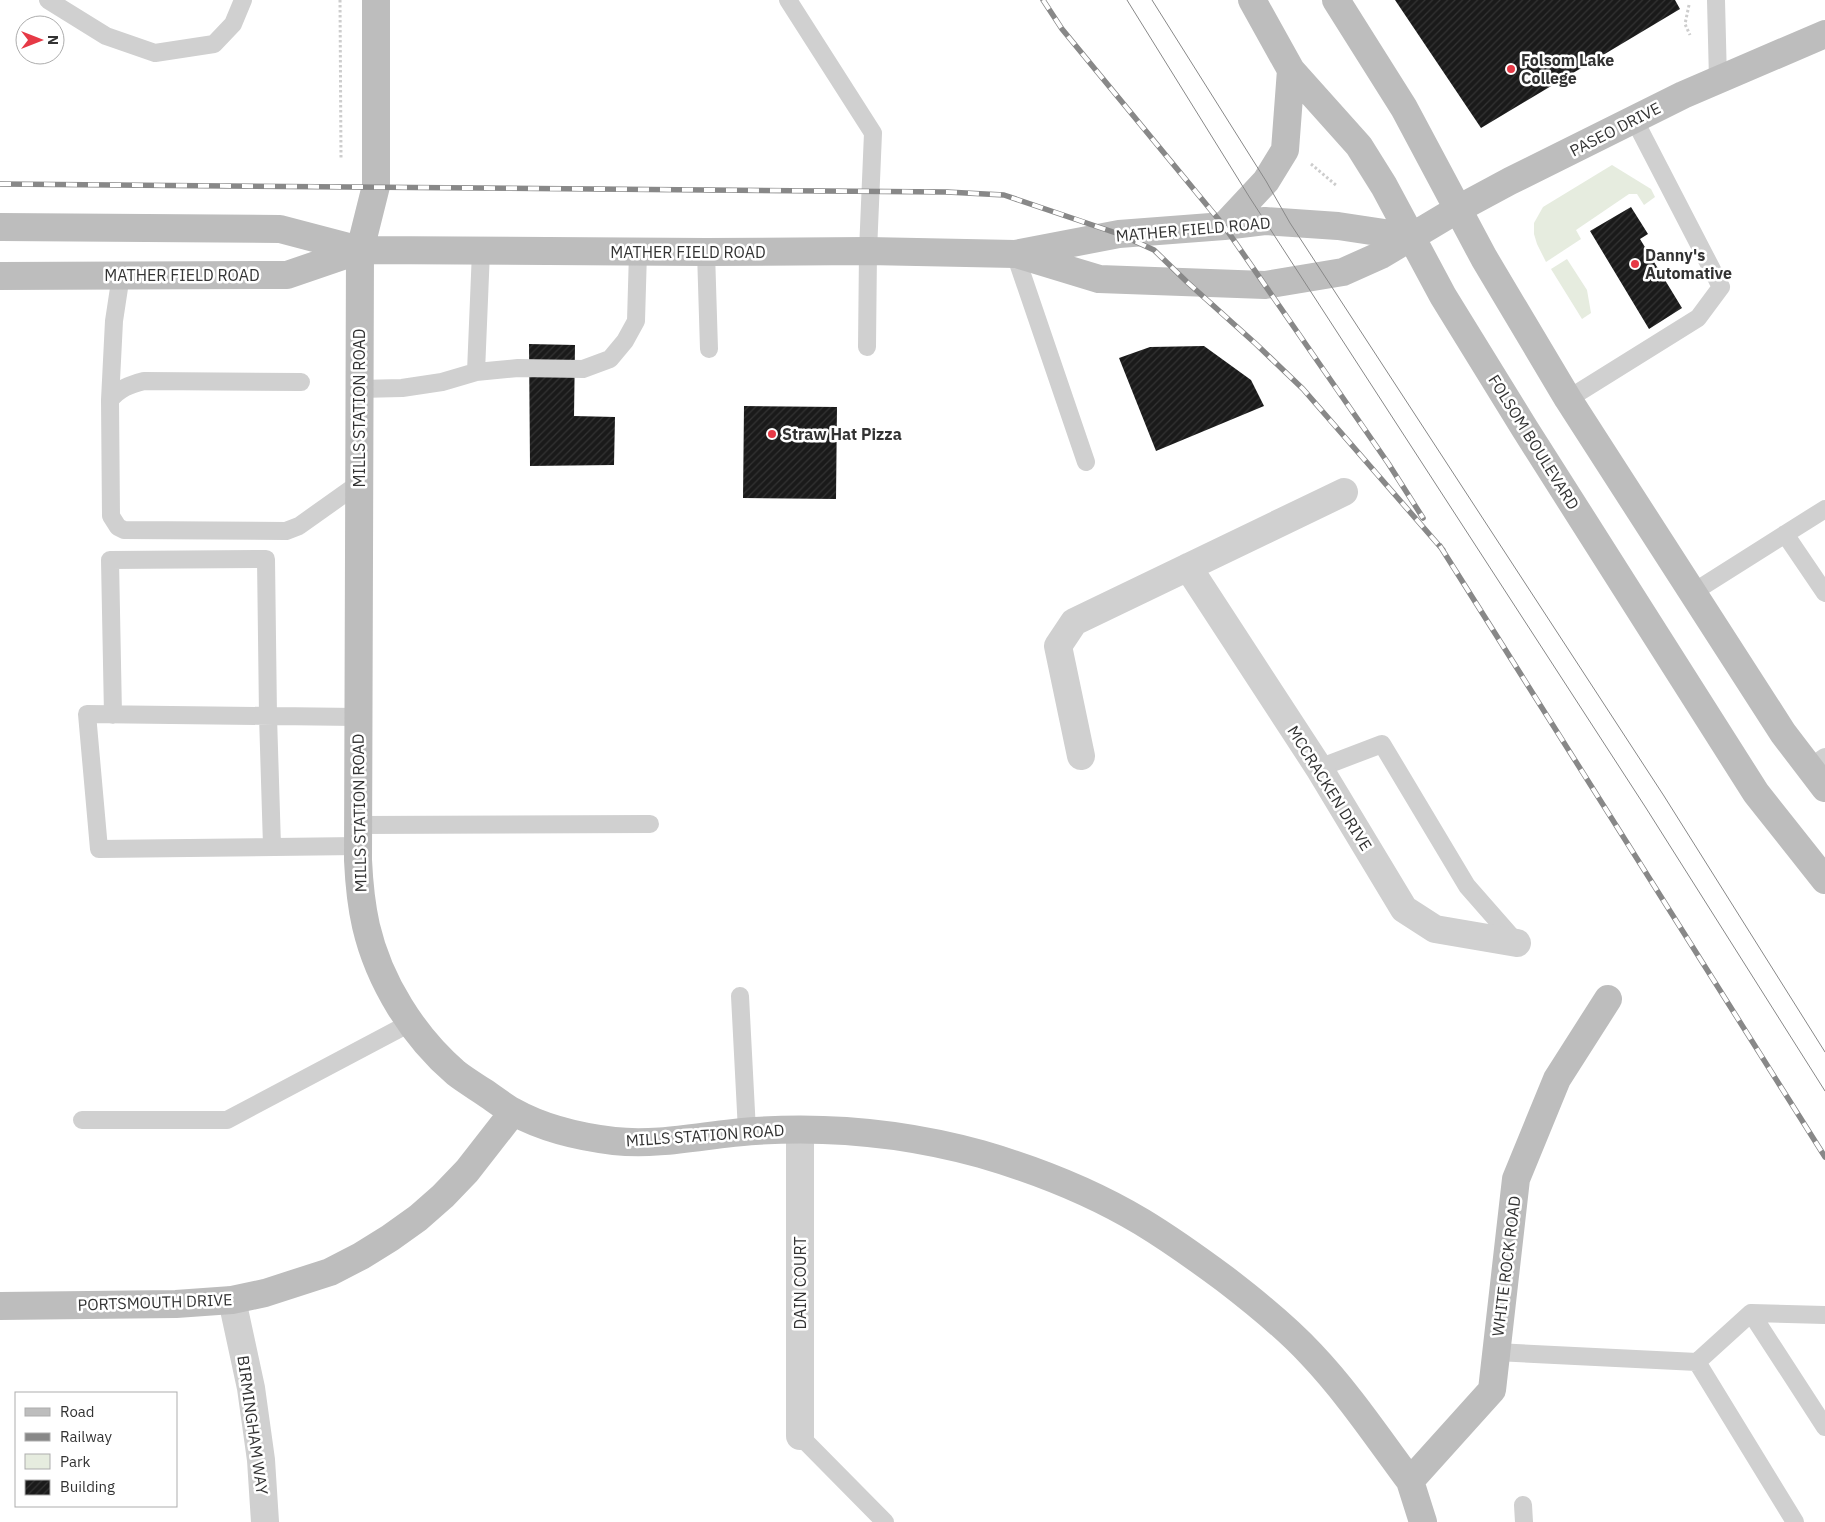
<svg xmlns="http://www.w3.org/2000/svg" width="1825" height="1522" font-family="'IBM Plex Sans',sans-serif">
  <defs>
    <pattern id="building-hatch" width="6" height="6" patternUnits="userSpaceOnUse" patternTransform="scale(1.25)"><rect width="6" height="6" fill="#1a1a1a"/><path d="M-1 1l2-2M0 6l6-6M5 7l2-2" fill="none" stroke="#333"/></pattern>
  </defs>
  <rect width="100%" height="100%" fill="#fff"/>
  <!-- green -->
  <path fill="#e6ecdf" d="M1612 165 1651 189 1655 197 1644 205 1637 194H1629L1576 230 1581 239 1546 262 1537 244 1534 234V223L1543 207Z
    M1567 259 1587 290 1591 313 1582 319 1551 269Z"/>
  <!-- building -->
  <path fill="url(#building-hatch)" d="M1395 0H1675L1680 9 1481 128Z
    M1631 207 1648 234 1640 239 1682 308 1649 329 1590 231Z
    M529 344 575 345 574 416 615 417 614 465 530 466Z
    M1204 346 1251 380 1264 406 1156 451 1119 358 1150 347Z
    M744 406 837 407 836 499 743 498Z"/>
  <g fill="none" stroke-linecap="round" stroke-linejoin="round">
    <!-- path -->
    <path stroke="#cdcdcd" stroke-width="3" stroke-dasharray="2.5 2.5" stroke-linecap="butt" d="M340 0 341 158
      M1689 5 1685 24 1690 35
      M1311 164 1337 186"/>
    <!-- lane -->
    <path stroke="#d0d0d0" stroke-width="18" d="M48 0 106 36 155 53 214 44 233 24 243 0
      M788 0 873 133 868 251 867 347
      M1716 0 1718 80
      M706 252 709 349
      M1015 254 1086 462
      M121 275 114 321 110 400C120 388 129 385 144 381L301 382
      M476 372 481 251
      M359 389 402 388 442 382 476 372 518 368 583 369 610 359 625 341 636 321 638 252
      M1568 399 1698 318 1721 287 1634 119
      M110 400 111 516 118 527 124 530 286 531 299 526 358 484
      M1785 534 1825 593
      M1692 593 1825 509
      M113 715 110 560 266 559 268 716 272 846
      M357 717 87 714 99 849 358 846
      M1319 768 1382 744 1467 886 1517 943
      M1809 768 1825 757
      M358 825 650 824
      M740 996 747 1131
      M82 1120H227L410 1023
      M1751 1313 1825 1427
      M1496 1352 1697 1362 1751 1313 1825 1315
      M1697 1362 1795 1522
      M800 1436 885 1522
      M1523 1505 1524 1522"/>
    <!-- street -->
    <path stroke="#d0d0d0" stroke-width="28" d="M1188 567 1319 768 1404 909 1435 929 1517 943
      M1081 756 1058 646 1074 622 1344 492
      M800 1130V1436
      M232 1300 251 1388 261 1460 265 1522"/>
    <!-- secondary -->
    <path stroke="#bdbdbd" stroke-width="28" d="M376 0V186L360 250 358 860C359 882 361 904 366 926 379 982 413 1036 456 1073 465 1080 475 1086 484 1092 493 1098 502 1105 512 1111 542 1128 580 1137 614 1141 662 1146 707 1134 755 1131 830 1126 908 1134 981 1154 1036 1170 1092 1192 1142 1222 1170 1239 1198 1259 1225 1279 1255 1302 1285 1326 1311 1354 1348 1393 1378 1438 1410 1481
      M1252 0 1291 70 1359 146 1384 186 1443 296 1525 429 1756 793 1825 880
      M1336 0 1404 108 1484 258 1568 399 1783 733 1825 788
      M1224 226 1266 181 1285 150 1291 70
      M0 227 280 229 360 250 706 252 868 251 1015 254 1119 234 1224 226 1265 221 1338 226 1411 237
      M1020 255 1099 279 1265 285 1343 272 1381 255 1458 209 1510 181 1683 95 1825 34
      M0 276 287 275 360 250
      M0 1306 176 1304 232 1300 265 1293 330 1272 361 1256 390 1238 418 1218 443 1196 467 1171 513 1112
      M1423 1522 1410 1481 1492 1390 1516 1179 1557 1079 1608 999"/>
    <!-- tram -->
    <path stroke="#888" stroke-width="1" d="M1127 0 1250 198 1646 808 1825 1091
      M1152 0 1266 181 1290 223 1664 796 1825 1052"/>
    <!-- rail casing -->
    <g stroke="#888" stroke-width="5.5">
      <path id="rail" d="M1043 0 1062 29 1224 226 1388 463 1423 518
        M0 184 947 192 1004 195 1119 234 1154 250 1187 282 1256 344 1303 389 1443 550
        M1440 546 1825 1157"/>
    </g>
    <!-- rail -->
    <use href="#rail" stroke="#fff" stroke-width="4" stroke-dasharray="11" stroke-linecap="butt"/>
  </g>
  <!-- markers -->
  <g fill="#e63946" stroke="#fff" stroke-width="2">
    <circle cx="1511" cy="69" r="5"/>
    <circle cx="1635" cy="264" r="5"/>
    <circle cx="772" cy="434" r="5"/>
  </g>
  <g text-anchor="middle" stroke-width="5" stroke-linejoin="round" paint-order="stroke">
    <!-- poi labels -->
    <g font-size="16" font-weight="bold" fill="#333" stroke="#fff" text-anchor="start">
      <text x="1521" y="66">Folsom Lake<tspan x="1521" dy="18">College</tspan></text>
      <text x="1645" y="261">Danny's<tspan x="1645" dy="18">Automative</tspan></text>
      <text x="782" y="440">Straw Hat Pizza</text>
    </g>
    <!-- street labels -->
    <g font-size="16" fill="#333" stroke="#fff">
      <text transform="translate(1615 129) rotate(-27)" y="6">PASEO DRIVE</text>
      <text transform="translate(1193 229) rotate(-5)" y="6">MATHER FIELD ROAD</text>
      <text x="688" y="258">MATHER FIELD ROAD</text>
      <text x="182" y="281">MATHER FIELD ROAD</text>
      <text transform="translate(359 408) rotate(-90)" y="6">MILLS STATION ROAD</text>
      <text transform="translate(1534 442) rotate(58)" y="6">FOLSOM BOULEVARD</text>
      <text transform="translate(1330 788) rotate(58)" y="6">MCCRACKEN DRIVE</text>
      <text transform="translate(359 813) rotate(-91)" y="6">MILLS STATION ROAD</text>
      <text transform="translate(705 1135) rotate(-4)" y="6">MILLS STATION ROAD</text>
      <text transform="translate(1506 1266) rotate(-83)" y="6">WHITE ROCK ROAD</text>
      <text transform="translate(800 1283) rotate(-90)" y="6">DAIN COURT</text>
      <text transform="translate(155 1302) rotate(-2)" y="6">PORTSMOUTH DRIVE</text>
      <text transform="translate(253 1425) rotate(82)" y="6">BIRMINGHAM WAY</text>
    </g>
  </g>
  <!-- legend -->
  <rect x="15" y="1392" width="162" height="115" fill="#ffffff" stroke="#adadad"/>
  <rect x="25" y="1408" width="25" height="8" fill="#bdbdbd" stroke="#adadad"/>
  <text x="60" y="1417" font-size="15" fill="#333333">Road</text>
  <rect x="25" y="1433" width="25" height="8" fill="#888888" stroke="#adadad"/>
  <text x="60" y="1442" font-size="15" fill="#333333">Railway</text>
  <rect x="25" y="1454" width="25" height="15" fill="#e6ecdf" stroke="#adadad"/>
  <text x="60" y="1467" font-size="15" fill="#333333">Park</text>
  <rect x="25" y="1480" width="25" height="15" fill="url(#building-hatch)" stroke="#adadad"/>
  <text x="60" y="1492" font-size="15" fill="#333333">Building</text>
  <!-- north arrow -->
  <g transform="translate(40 40) rotate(90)"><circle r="24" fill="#ffffff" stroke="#adadad"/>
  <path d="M0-4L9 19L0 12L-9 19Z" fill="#e63946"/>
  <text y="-8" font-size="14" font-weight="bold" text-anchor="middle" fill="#333333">N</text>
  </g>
</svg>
